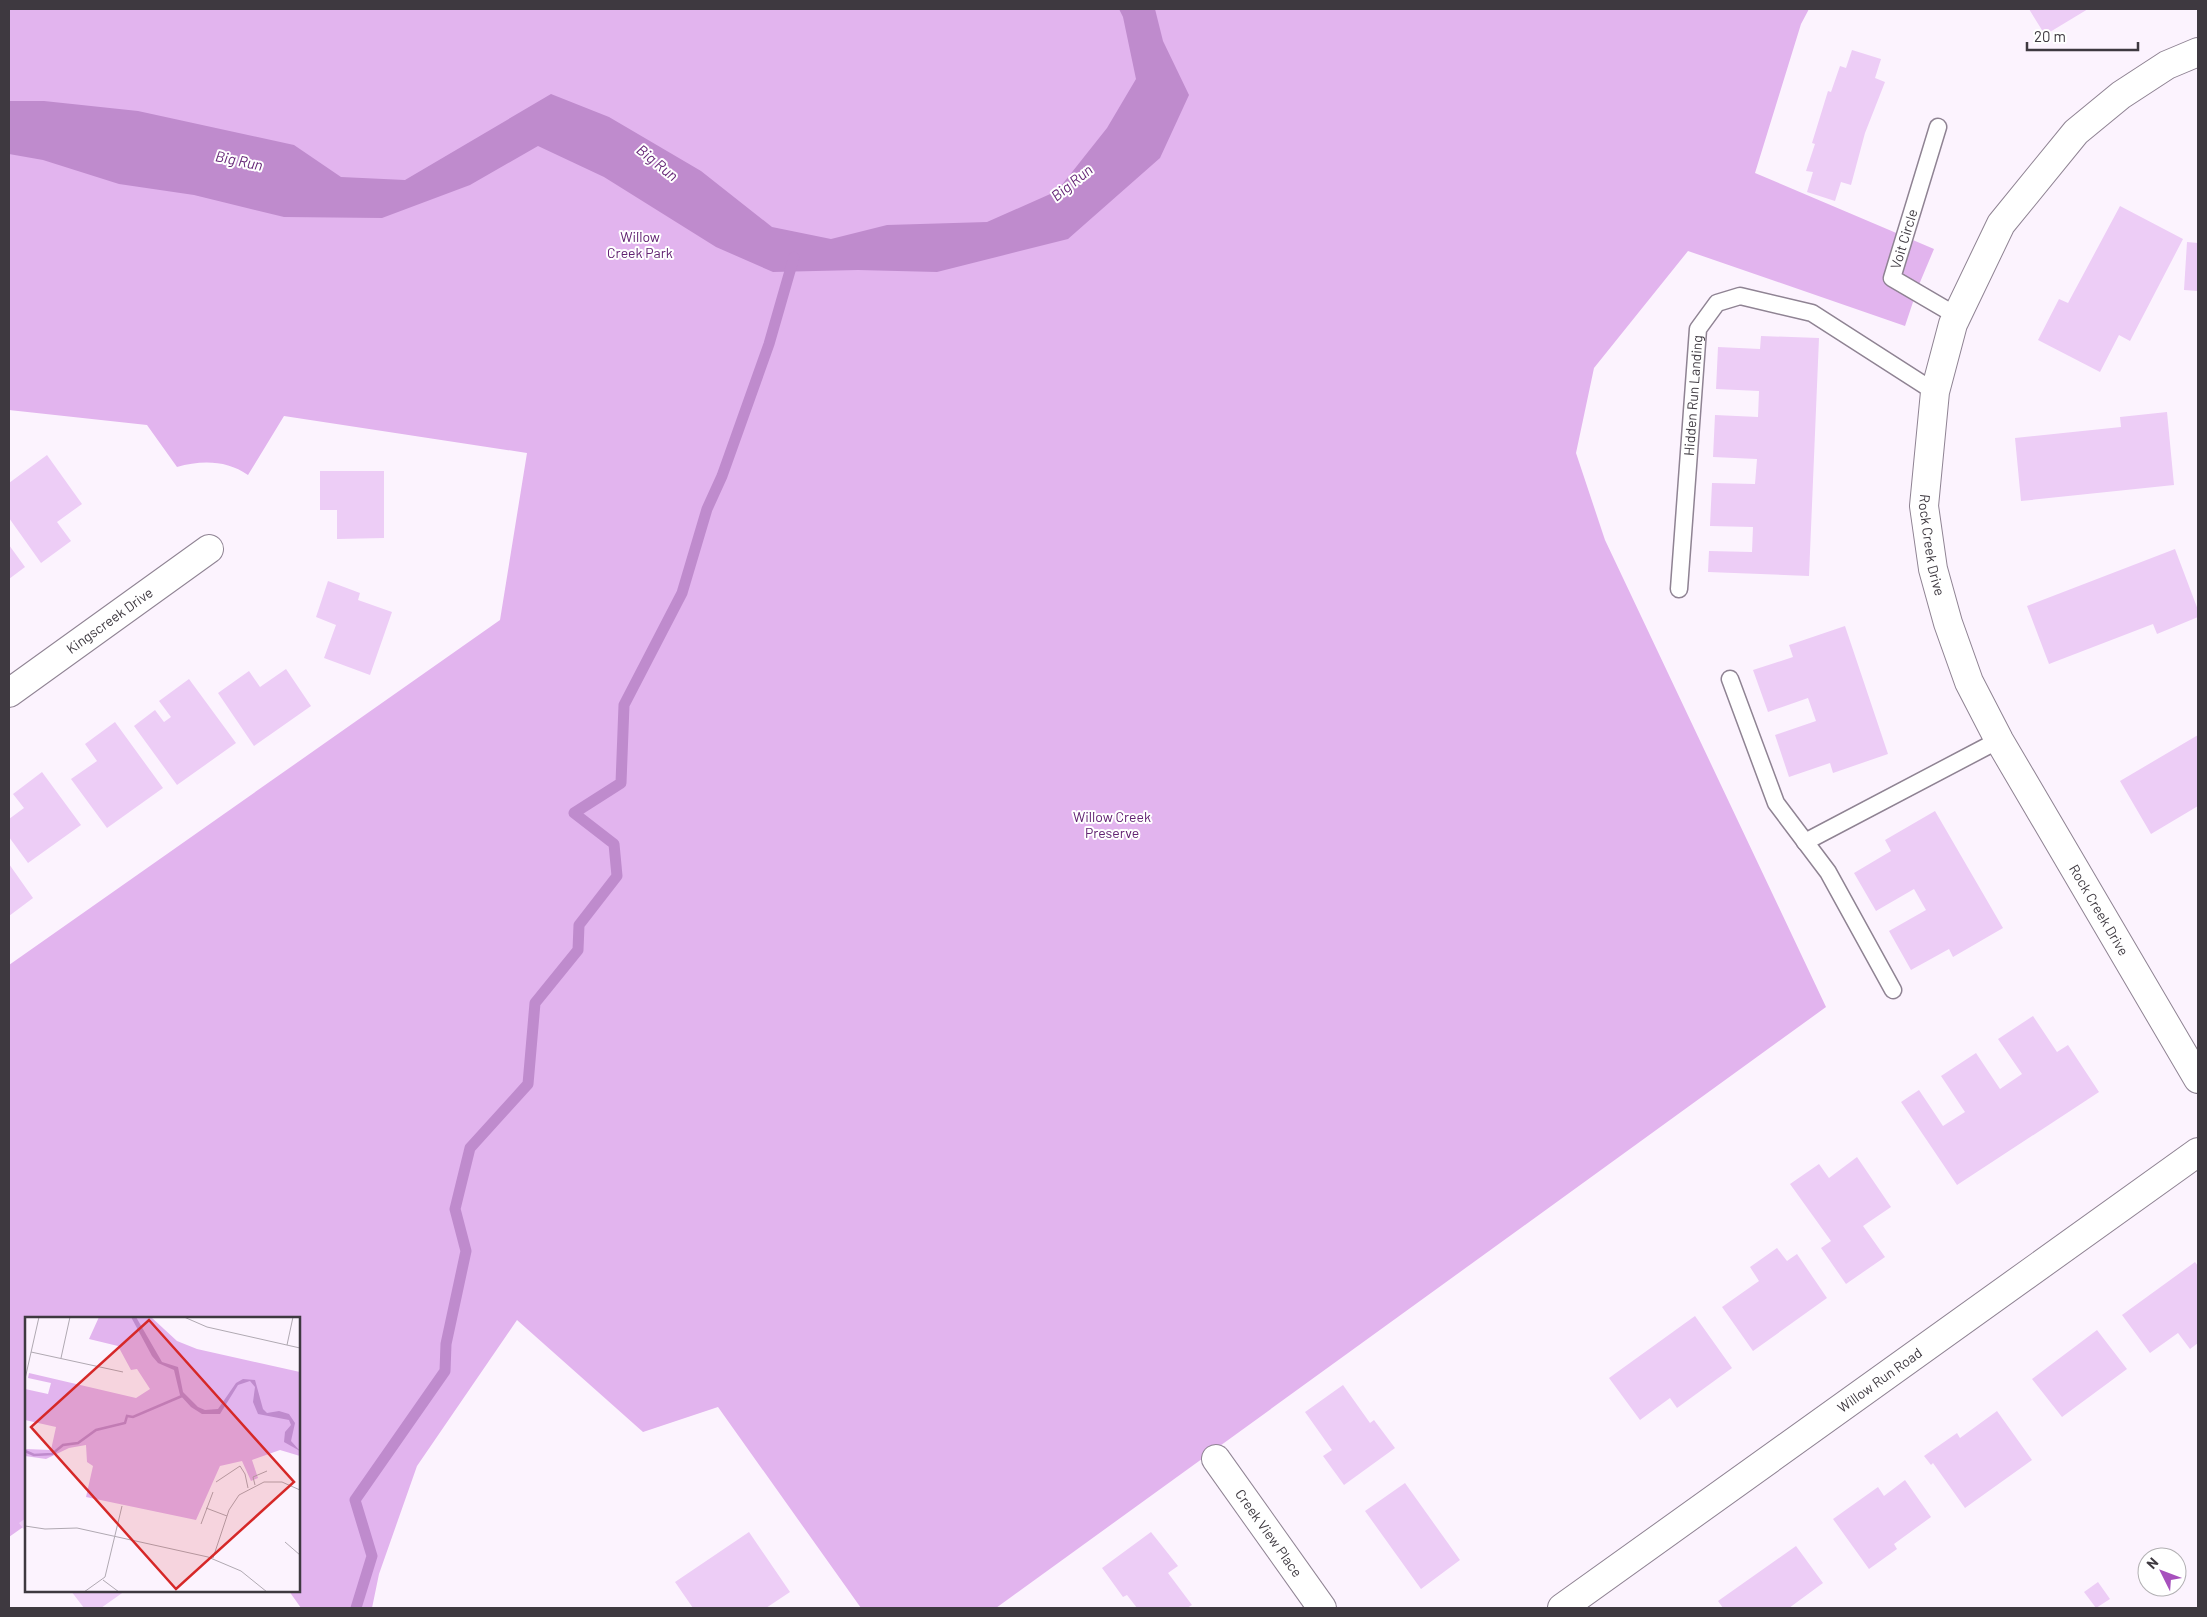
<svg xmlns="http://www.w3.org/2000/svg" width="2207" height="1617" font-family="Barlow,sans-serif">
  <rect width="100%" height="100%" fill="#fcf3fe"/>
  <!-- green -->
  <path fill="#e2b4ee" d="M9 9H1809L1801 24 1755 173 1934 249 1918 287 1905 326 1688 251 1594 368 1576 453 1605 540 1826 1007 996 1608H861L718 1407 643 1432 517 1320 417 1466 379 1574 372 1608H301L289 1591H299V1318H26V1525L9 1537V965L500 620 527 453 284 416 248 475C227 460 201 460 177 467L147 425 9 410Z"/>
  <!-- water -->
  <path fill="#bf8bcd" d="M1119 9H1155L1163 41 1189 95 1160 158 1068 239 937 272 858 270 773 272 716 247 604 177 538 146 470 185 382 218 284 217 194 195 119 184 43 160 9 154V101H44L138 111 294 145 341 177 405 180 551 94 609 117 701 171 772 227 831 239 887 225 987 222 1057 191 1107 128 1136 79 1123 17Z"/>
  <g fill="none" stroke-linecap="round" stroke-linejoin="round">
    <!-- stream -->
    <path stroke="#bf8bcd" stroke-width="11" d="M356 1608 372 1556 355 1500 445 1371 446 1344 466 1251 455 1209 470 1148 528 1084 535 1003 578 950 579 925 617 876 614 844 574 813 621 783 624 705 682 593 707 509 722 476 769 344 794 257"/>
  </g>
  <!-- building -->
  <path fill="#edcdf6" d="M2029 9H2088L2045 35Z
    M1852 50 1881 59 1875 78 1885 82 1865 133 1851 185 1841 182 1835 201 1807 192 1813 172 1806 171 1815 144 1812 143 1828 91 1831 92 1840 66 1846 68Z
    M2120 206 2183 239 2130 341 2119 335 2100 372 2038 340 2059 299 2068 303Z
    M2187 242 2198 243V291L2184 290Z
    M1761 336 1819 338 1809 576 1708 572 1709 551 1752 552 1753 527 1710 526 1712 483 1755 484 1757 459 1713 457 1715 415 1758 417 1759 391 1716 389 1718 347 1760 349Z
    M2167 412 2174 485 2021 501 2015 438 2121 427 2120 417Z
    M47 455 82 504 57 522 71 541 41 563 9 518V483Z
    M320 471H384V538L337 539V510H320Z
    M9 545 25 567 9 579Z
    M2175 549 2198 610V617L2157 634 2153 624 2049 664 2027 606Z
    M328 581 360 593 358 600 392 612 370 675 324 658 336 625 316 617Z
    M1845 626 1888 754 1833 773 1830 763 1789 777 1775 735 1816 721 1808 698 1768 712 1753 670 1793 657 1789 645Z
    M286 669 311 706 254 746 218 693 249 671 260 687Z
    M189 679 236 743 177 785 134 726 155 710 164 722 171 717 159 701Z
    M115 722 163 788 107 828 71 779 97 761 85 744Z
    M2198 735V806L2151 834 2120 781Z
    M42 772 81 825 28 863 9 837V819L24 808 13 794Z
    M1935 811 2003 928 1953 957 1949 949 1911 970 1889 931 1926 910 1914 889 1876 911 1854 873 1891 851 1885 840Z
    M9 864 33 898 9 916Z
    M2033 1016 2057 1052 2068 1045 2099 1092 1957 1185 1901 1102 1919 1090 1943 1126 1965 1112 1941 1076 1976 1053 2000 1089 2022 1074 1998 1039Z
    M1857 1157 1891 1207 1863 1226 1885 1257 1846 1284 1821 1248 1831 1241 1790 1184 1819 1164 1829 1178Z
    M1777 1248 1787 1261 1797 1254 1827 1298 1753 1351 1722 1307 1759 1281 1750 1267Z
    M2195 1262 2198 1266V1343L2190 1349 2178 1333 2150 1353 2122 1315Z
    M1695 1316 1732 1368 1677 1408 1670 1398 1640 1420 1609 1378Z
    M2097 1330 2127 1369 2062 1417 2032 1379Z
    M1343 1385 1370 1423 1374 1420 1395 1448 1344 1485 1323 1456 1332 1450 1305 1412Z
    M1997 1411 2032 1460 1965 1508 1933 1463 1931 1465 1924 1456 1957 1433 1960 1438Z
    M1905 1480 1931 1517 1894 1544 1897 1549 1869 1569 1833 1519 1878 1487 1884 1496Z
    M1405 1483 1460 1560 1421 1589 1365 1511Z
    M26 1518V1532L19 1523Z
    M749 1532 790 1592 766 1608H693L675 1582Z
    M1151 1532 1178 1566 1168 1573 1192 1605 1187 1608H1137L1127 1595 1123 1597 1102 1568Z
    M1796 1546 1823 1583 1789 1608H1723L1718 1601Z
    M2098 1582 2110 1599 2096 1608 2084 1592Z
    M71 1591H125L101 1608H84Z"/>
  <g fill="none" stroke-linecap="round" stroke-linejoin="round">
    <!-- service casing -->
    <g stroke="#8f8393" stroke-width="19">
      <g id="service">
        <path d="M1938 127 1892 278 1957 316"/>
        <path id="s1" d="M1679 589 1698 329 1717 303 1740 296 1812 313 1935 392"/>
        <path d="M1730 679 1776 803 1828 872 1893 990"/>
        <path d="M1805 842 1999 740"/>
      </g>
    </g>
    <!-- minor casing -->
    <g stroke="#8f8393" stroke-width="30">
      <g id="minor">
        <path id="s2" d="M2198 52 2167 65 2121 95 2076 132 2001 224 1953 324 1935 392 1924 506 1933 569 1948 623 1969 682 1999 740 2198 1079"/>
        <path id="s3" d="M9 693 209 549"/>
        <path id="s4" d="M1216 1459 1322 1608"/>
        <path id="s5" d="M1562 1608 2198 1152"/>
      </g>
    </g>
    <!-- service -->
    <use href="#service" stroke="#fff" stroke-width="16"/>
    <!-- minor -->
    <use href="#minor" stroke="#fff" stroke-width="28"/>
  </g>
  <g text-anchor="middle" stroke-width="4" stroke-linejoin="round" paint-order="stroke">
    <!-- park labels -->
    <g font-size="14" fill="#612271" stroke="#fff">
      <text x="640" y="242">Willow<tspan x="640" dy="16">Creek Park</tspan></text>
      <text x="1112" y="822">Willow Creek<tspan x="1112" dy="16">Preserve</tspan></text>
    </g>
    <!-- street labels -->
    <g font-size="14" fill="#3e3940" stroke="#fff">
      <text transform="translate(1904 239) rotate(-73)" y="5">Voit Circle</text>
      <text dy="5" stroke="none"><textPath href="#s1" startOffset="194">Hidden Run Landing</textPath></text>
      <text dy="5" stroke="none"><textPath href="#s2" startOffset="601">Rock Creek Drive</textPath></text>
      <text dy="5" stroke="none"><textPath href="#s3" startOffset="124">Kingscreek Drive</textPath></text>
      <text dy="5" stroke="none"><textPath href="#s2" startOffset="1006">Rock Creek Drive</textPath></text>
      <text dy="5" stroke="none"><textPath href="#s5" startOffset="391">Willow Run Road</textPath></text>
      <text dy="5" stroke="none"><textPath href="#s4" startOffset="91">Creek View Place</textPath></text>
    </g>
    <!-- water labels -->
    <g font-size="15" font-style="italic" fill="#662777" stroke="#fff">
      <text transform="translate(239 161) rotate(12)" y="5">Big Run</text>
      <text transform="translate(657 163) rotate(39)" y="5">Big Run</text>
      <text transform="translate(1072 183) rotate(-39)" y="5">Big Run</text>
    </g>
  </g>
  <!-- overview -->
  <g transform="translate(25 1317)">
    <rect width="275" height="275" fill="#fcf3fe"/>
    <path d="M74 0H126L152 24 172 32 275 55V139L255 133 227 143 233 161 226 164 217 144 195 149 171 203 61 180 68 149 62 145 61 128 44 131 21 142 0 139V132L26 133 31 110 0 103V72L23 77 26 66 3 61 4 56 111 81 125 72 112 52 106 53 93 29 64 22Z" fill="#e2b4ee"/>
    <path d="M106 0H111L137 45 153 50 158 75 173 90 180 93 193 92 211 66 218 62 230 63 238 92 242 96 254 94 264 97 270 106 266 124 275 134 259 125 260 115 266 108 264 103 233 97 228 85 230 70 225 64 213 68 195 97H177L166 90 155 78 149 53 133 46 127 39Z" fill="#bf8bcd"/>
    <path fill="none" stroke="#bf8bcd" stroke-width="2.5" d="M0 134 9 138 27 137 38 128 53 126 71 113 100 106 102 99 108 100 157 79"/>
    <path fill="none" stroke="#b0a9b2" stroke-width="1" d="M159 0 182 10 275 31M262 28 268 0M6 35 98 55M36 41 45 0M0 62 14 0M191 165 215 149 220 157 223 171M230 168 228 160 242 154M181 191 202 199M176 207 188 175M0 209 20 212 52 211 183 240 216 254 242 275M260 225 275 238M188 241 204 193 214 178 239 165H257L275 173M78 263 94 275M59 275 80 260 97 189"/>
    <path fill="#d62828" fill-opacity="0.15" stroke="#d62828" stroke-width="2.5" d="M124 3 269 165 151 272 6 110Z"/>
    <rect width="275" height="275" fill="none" stroke="#3e3940" stroke-width="2.5"/>
  </g>
  <!-- border -->
  <rect width="2207" height="1617" fill="none" stroke="#3e3940" stroke-width="20"/>
  <!-- north arrow -->
  <g transform="translate(2162 1572) rotate(312)"><circle r="24" fill="#ffffff" stroke="#b2b0b3"/>
  <path d="M0-4L9 19L0 12L-9 19Z" fill="#a750bd"/>
  <text y="-8" font-size="14" font-weight="bold" text-anchor="middle" fill="#3e3940">N</text>
  </g>
  <!-- scale -->
  <path d="M2027 42v8h111v-8" fill="none" stroke="#3e3940" stroke-width="2.5"/>
  <text x="2034" y="42" font-size="15" fill="#3e3940" stroke="#ffffff" stroke-width="4" paint-order="stroke">20 m</text>
</svg>
